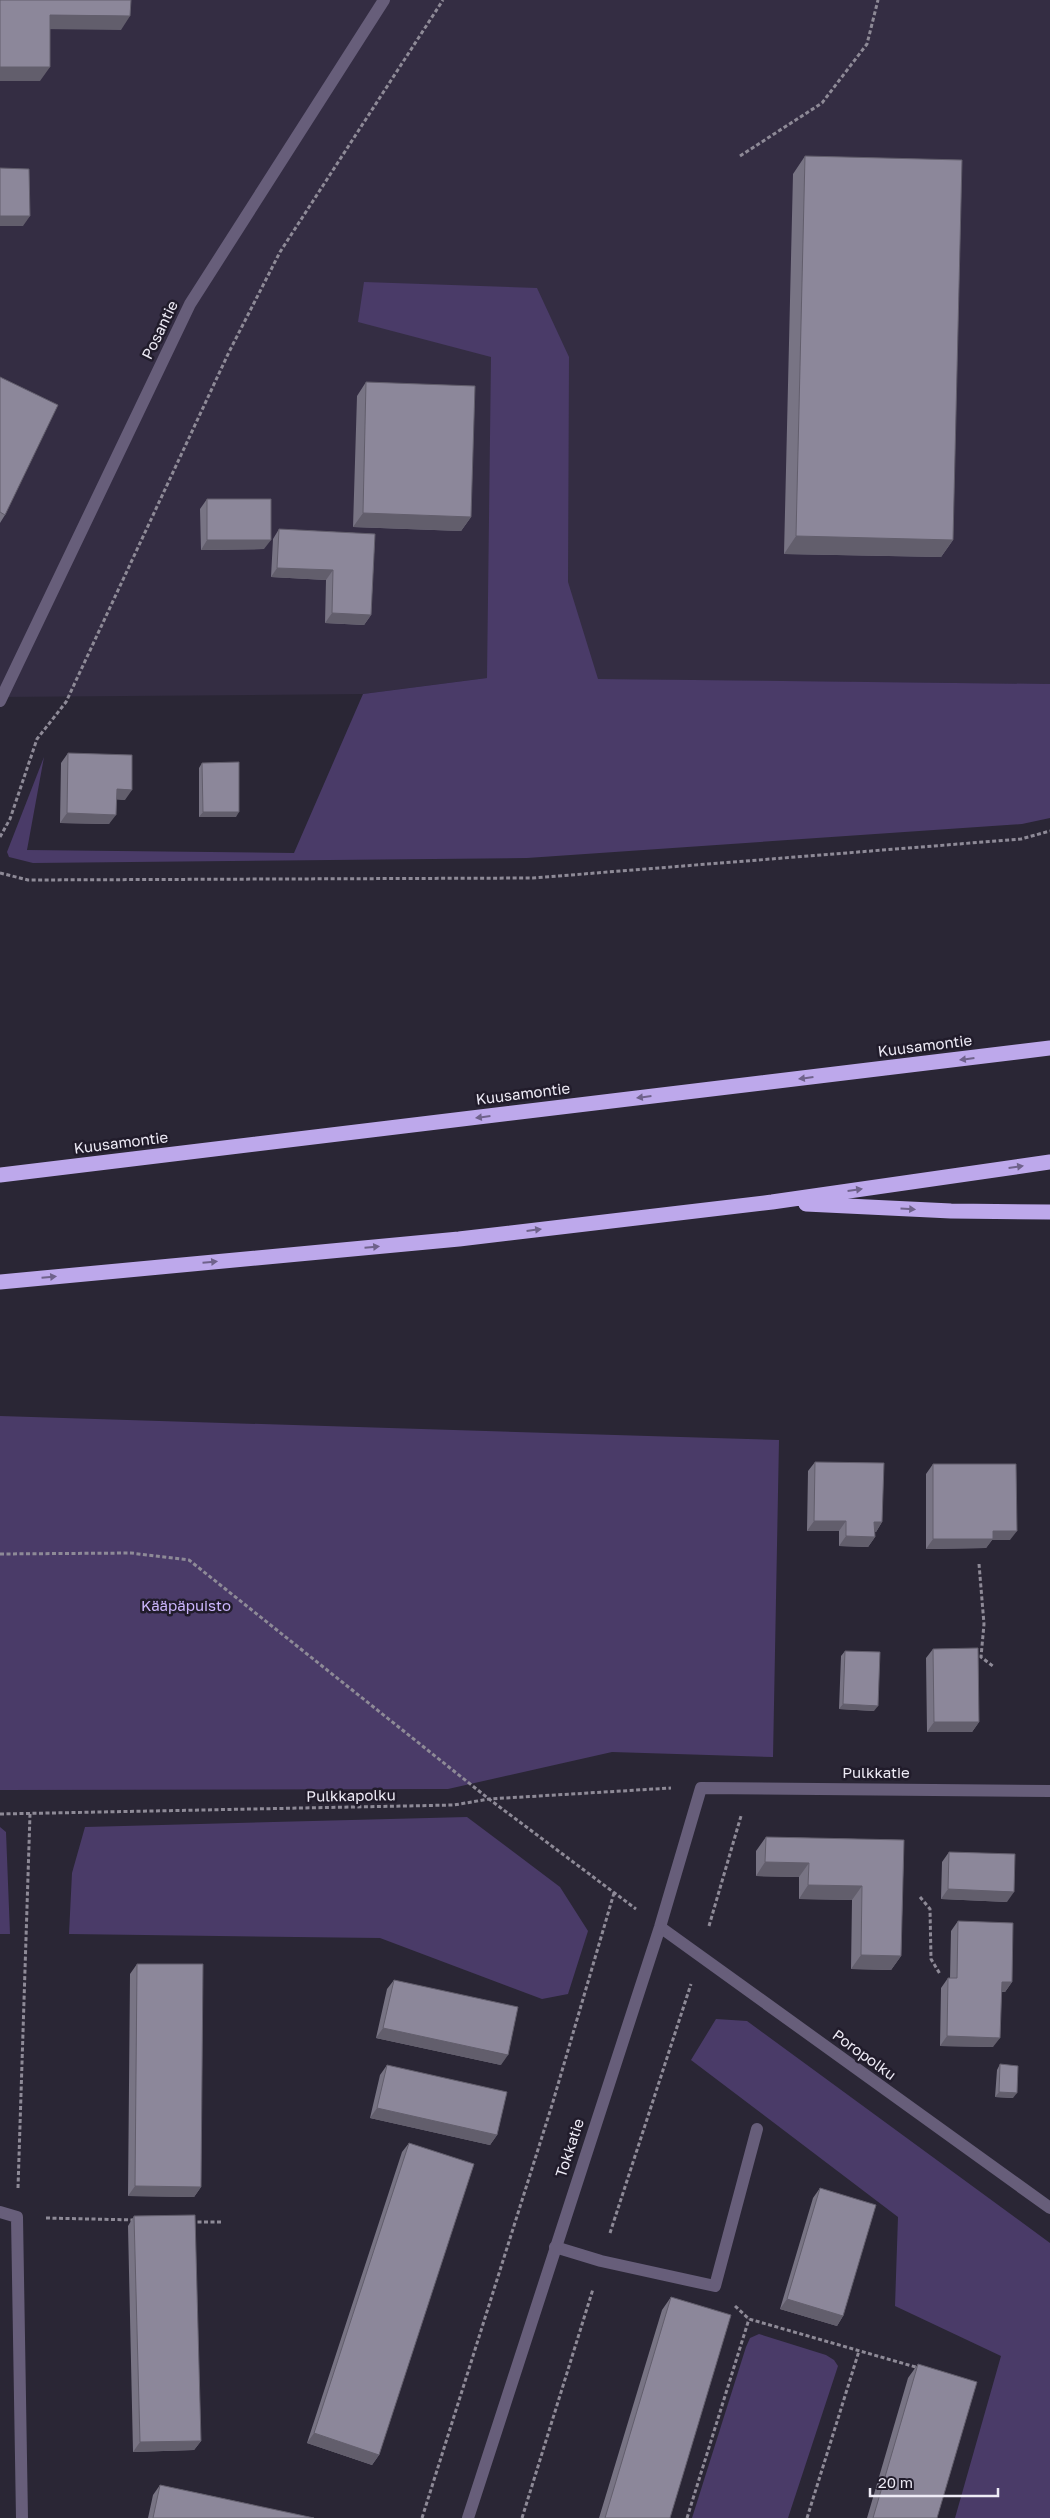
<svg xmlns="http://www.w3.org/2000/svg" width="1050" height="2518" font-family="'Golos Text',sans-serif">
  <rect width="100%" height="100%" fill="#2a2635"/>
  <!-- built -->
  <path fill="#342d43" d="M0 0H1050V684L487 678 363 694 0 697Z"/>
  <!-- green -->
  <path fill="#4a3b68" d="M364 282 537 288 569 357 568 582 598 679 1050 684V818L1022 824 527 858 33 863 9 857 7 852 44 757 27 850 294 853 363 694 487 678 491 357 358 322Z
    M0 1416 779 1440 773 1757 612 1752 448 1789 0 1790Z
    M467 1817 560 1887 588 1931 568 1994 542 1999 380 1938 69 1934 72 1873 85 1827Z
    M0 1827 6 1832 10 1934H0Z
    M716 2019 747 2021 1050 2243V2518H955L1001 2356 895 2306 898 2217 691 2060Z
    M759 2334 826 2355 834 2360 838 2366 788 2518H692L746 2347 750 2338Z"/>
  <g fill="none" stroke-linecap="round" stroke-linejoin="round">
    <!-- path -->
    <path stroke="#8e8a97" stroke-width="3" stroke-dasharray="4 2.5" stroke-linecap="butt" d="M740 156 822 103 867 44 878 0
      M0 837 10 819 37 739 66 702 229 352 280 252 443 0
      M0 873 28 880 533 878 1021 839 1050 831
      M0 1554 131 1553 189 1560 489 1799 636 1909
      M979 1564 984 1624 981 1657 994 1667
      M0 1814 454 1805 489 1799 671 1788
      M920 1897 930 1909 931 1959 940 1974
      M709 1926 741 1816
      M18 2188 30 1814
      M46 2218 135 2220
      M191 2222H221
      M610 2233 691 1984
      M735 2306 749 2319 919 2368
      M422 2518 552 2105 614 1893
      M522 2518 593 2289
      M687 2518 749 2319
      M807 2518 859 2351"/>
    <!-- lane -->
    <path stroke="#675e7a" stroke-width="12" d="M555 2247 601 2261 715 2286 757 2129"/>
    <!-- street -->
    <path stroke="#675e7a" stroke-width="12" d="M0 701 190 304 384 0
      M660 1927 1050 2208
      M0 2212 17 2217 22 2518
      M468 2518 660 1927 701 1788 1050 1791"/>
    <!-- highway -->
    <path stroke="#bda8eb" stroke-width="15" d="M0 1175 1050 1048
      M806 1204 951 1211 1050 1212
      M0 1282 459 1239 772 1202 1050 1162"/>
  </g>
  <!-- wall -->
  <path fill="#787484" d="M805 156 953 540 941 557 784 554 793 174Z
    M0 377 5 515 0 523Z
    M366 382 471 517 461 531 353 527 357 396Z
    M207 499 264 549 201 550 200 509Z
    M279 529 375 534 371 615 364 625 325 623 326 580 271 577 273 539Z
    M68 753 125 800 116 799 109 824 60 823 61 763Z
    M202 763 236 817H199V768Z
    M815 1462 882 1522 876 1532H875V1537L868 1547 839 1546V1531H807L808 1471Z
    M933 1464 1010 1540H992L986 1548 926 1549V1474Z
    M933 1649 979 1722 972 1732H927L926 1658Z
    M845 1651 874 1711 839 1709 841 1656Z
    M766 1837 904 1840 901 1956 891 1970 851 1969 852 1900 799 1899V1877L756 1876V1851Z
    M949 1852 1007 1902 941 1899 942 1862Z
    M958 1921 1012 1982 1005 1992H1001L993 2047 940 2046 941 1988 948 1978H950L951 1931Z
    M137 1964 201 2187 194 2197 128 2196 130 1974Z
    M394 1980 501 2065 376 2038 387 1989Z
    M1000 2064 1013 2098 995 2097 997 2070Z
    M387 2065 497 2135 490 2145 370 2118 380 2075Z
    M409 2143 379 2455 372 2465 307 2443 402 2152Z
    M820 2188 843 2316 837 2326 780 2309 813 2198Z
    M134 2216 201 2441 194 2450 133 2452 128 2226Z
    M671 2297 670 2518H599L662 2310Z
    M918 2364 937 2518H867L908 2378Z
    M160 2485 314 2518H148L153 2495Z"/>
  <!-- shaded-wall -->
  <path fill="#625e6c" d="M50 15 130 16 121 30 40 29Z
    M0 67H50L40 81H0Z
    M0 216H30L23 226H0Z
    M363 513 471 517 461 531 353 527Z
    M796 536 953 540 941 557 784 554Z
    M207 540H271L264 549 201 550Z
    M277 568 333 570 326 580 271 577Z
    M332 613 371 615 364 625 325 623Z
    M117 789 132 790 125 800 110 799Z
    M203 812H239L236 817H199Z
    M67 813 116 815 109 824 60 823Z
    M814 1521H846L839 1531H807Z
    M874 1522H882L876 1532H868Z
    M993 1531H1017L1010 1540H992L986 1548 926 1549 933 1539Z
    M846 1536 875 1537 868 1547 839 1546Z
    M843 1704 878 1706 874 1711 839 1709Z
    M934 1722H979L972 1732H927Z
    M765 1862 809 1863 799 1877 756 1876Z
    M808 1885 862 1886 852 1900 799 1899Z
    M948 1889 1014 1892 1007 1902 941 1899Z
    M861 1955 901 1956 891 1970 851 1969Z
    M1002 1982H1012L1005 1992 995 1991Z
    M383 2028 508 2055 501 2065 376 2038Z
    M947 2036 1000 2038 993 2047 940 2046Z
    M999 2092 1017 2093 1013 2098 995 2097Z
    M377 2108 497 2135 490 2145 370 2118Z
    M135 2186 201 2187 194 2197 128 2196Z
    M787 2299 843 2316 837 2326 780 2309Z
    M314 2433 379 2455 372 2465 307 2443Z
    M201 2441 194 2450 133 2452 140 2442Z"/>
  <!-- building -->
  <path fill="#8c879a" stroke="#625e6c" d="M0 0H131L130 16 50 15V67H0Z
    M805 156 962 160 953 540 796 536Z
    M0 168 29 169 30 216H0Z
    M0 377 58 405 5 515 0 512Z
    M366 382 475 386 471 517 363 513Z
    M207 499H271V540H207Z
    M279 529 375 534 371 615 332 613 333 570 277 568Z
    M68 753 132 755V790L117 789 116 815 67 813Z
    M239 762V812H203L202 763Z
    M815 1462 884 1463 882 1522H874L875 1537 846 1536V1521H814Z
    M933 1464H1016L1017 1531H993V1539H933Z
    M978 1648 979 1722H934L933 1649Z
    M845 1651 880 1652 878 1706 843 1704Z
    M766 1837 904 1840 901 1956 861 1955 862 1886 808 1885 809 1863 765 1862Z
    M949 1852 1015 1854 1014 1892 948 1889Z
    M958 1921 1013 1923 1012 1982H1002L1000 2038 947 2036 948 1978H957Z
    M137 1964H203L201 2187 135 2186Z
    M394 1980 518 2007 508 2055 383 2028Z
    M1000 2064 1018 2066 1017 2093 999 2092Z
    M387 2065 507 2092 497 2135 377 2108Z
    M409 2143 474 2164 379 2455 314 2433Z
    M820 2188 876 2205 843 2316 787 2299Z
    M195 2215 201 2441 140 2442 134 2216Z
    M671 2297 731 2315 670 2518H605Z
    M918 2364 977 2382 937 2518H873Z
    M160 2485 314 2518H153Z"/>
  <!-- one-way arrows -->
  <defs><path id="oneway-solid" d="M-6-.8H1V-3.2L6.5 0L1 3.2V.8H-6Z" transform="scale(1.25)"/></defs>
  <g fill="#6f628b">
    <use href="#oneway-solid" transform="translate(967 1059) rotate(173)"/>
    <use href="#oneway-solid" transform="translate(806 1078) rotate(173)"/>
    <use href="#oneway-solid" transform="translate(644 1097) rotate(173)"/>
    <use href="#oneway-solid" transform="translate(483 1117) rotate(173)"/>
    <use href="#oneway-solid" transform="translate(1016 1167) rotate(-8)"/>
    <use href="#oneway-solid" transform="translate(855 1190) rotate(-8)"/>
    <use href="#oneway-solid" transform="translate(908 1209) rotate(3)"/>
    <use href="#oneway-solid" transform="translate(534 1230) rotate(-7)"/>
    <use href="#oneway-solid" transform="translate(372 1247) rotate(-5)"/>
    <use href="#oneway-solid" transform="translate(210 1262) rotate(-5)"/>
    <use href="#oneway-solid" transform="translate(49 1277) rotate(-5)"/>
  </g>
  <g text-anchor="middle" stroke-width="5" stroke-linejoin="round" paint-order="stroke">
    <!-- street labels -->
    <g font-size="15" fill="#eeebf6" stroke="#211c2b">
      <text transform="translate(160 330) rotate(-64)" y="5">Posantie</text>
      <text transform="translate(925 1046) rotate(-7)" y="5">Kuusamontie</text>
      <text transform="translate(523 1094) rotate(-7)" y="5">Kuusamontie</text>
      <text transform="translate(121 1143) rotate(-7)" y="5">Kuusamontie</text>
      <text x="876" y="1778">Pulkkatie</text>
      <text transform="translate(351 1796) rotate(-1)" y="5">Pulkkapolku</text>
      <text transform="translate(864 2055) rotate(36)" y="5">Poropolku</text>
      <text transform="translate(570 2148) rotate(-72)" y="5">Tokkatie</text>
    </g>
    <!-- park labels -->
    <g font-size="15" fill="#ccb6fd" stroke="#211c2b">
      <text x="186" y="1611">Kääpäpuisto</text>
    </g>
  </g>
  <!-- scale -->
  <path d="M870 2488v8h128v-8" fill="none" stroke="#eeebf6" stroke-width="2.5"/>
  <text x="878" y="2488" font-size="15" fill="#eeebf6" stroke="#211c2b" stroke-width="4" paint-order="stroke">20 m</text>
</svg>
